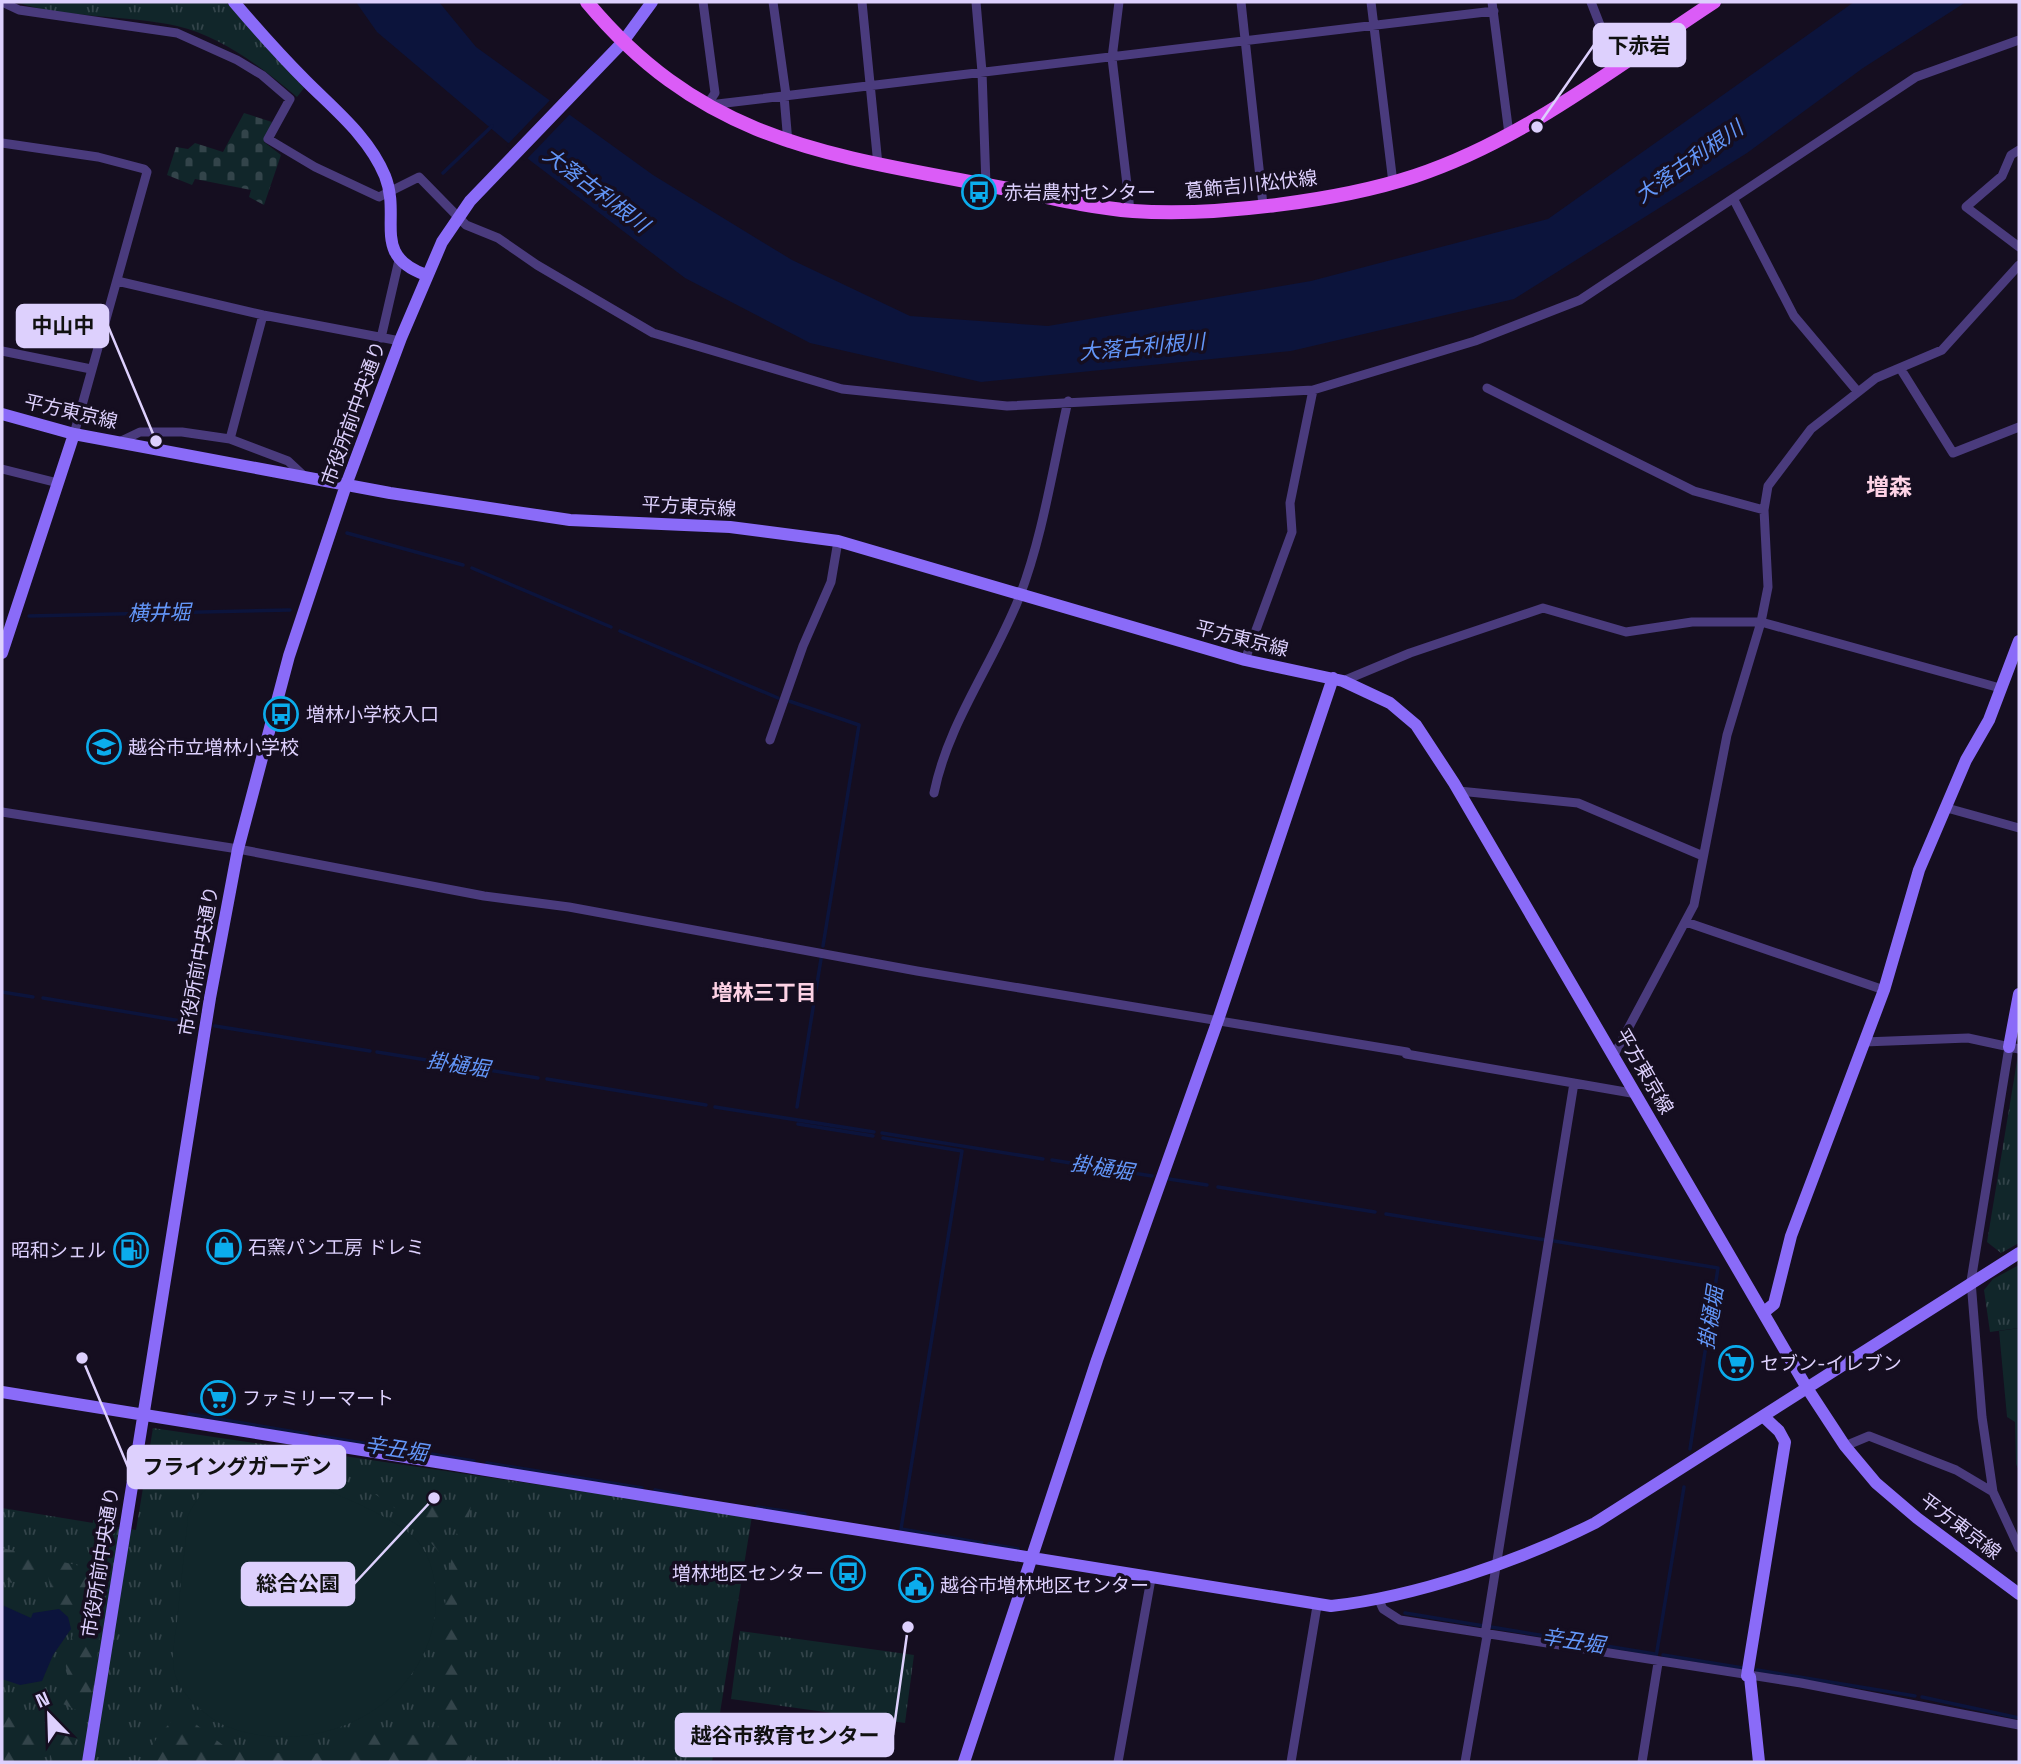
<svg xmlns="http://www.w3.org/2000/svg" width="2021" height="1764" font-family="'Space Grotesk','Noto Sans JP',sans-serif">
  <defs>
    <pattern id="grass-tufts" width="24" height="20" patternUnits="userSpaceOnUse" patternTransform="scale(1.75)"><rect width="24" height="20" fill="#11262a"/><path d="M3 7l-1-3M5 7V3M7 7l1-3M15 17l-1-3M17 17v-4M19 17l1-3" fill="none" stroke="#33444a"/></pattern>
    <pattern id="forest-firs" width="22" height="20" patternUnits="userSpaceOnUse" patternTransform="scale(1.75)"><rect width="22" height="20" fill="#11262a"/><path d="M5 1l3.5 6h-7zM16 11l3.5 6h-7z" fill="#33444a"/></pattern>
    <pattern id="cemetery-stones" width="16" height="16" patternUnits="userSpaceOnUse" patternTransform="scale(1.75)"><rect width="16" height="16" fill="#11262a"/><path d="M2 7V4a2 2 0 0 1 4 0v3zM10 15v-3a2 2 0 0 1 4 0v3z" fill="#33444a"/></pattern>
  </defs>
  <rect width="100%" height="100%" fill="#150e20"/>
  <!-- grass -->
  <path fill="url(#grass-tufts)" d="M16 2H226L304 88 297 97C263 68 221 36 177 26 128 15 61 18 16 2Z
    M2018 1055 2019 1243 2001 1253 1987 1242Z
    M2019 1265V1328L1990 1332 1984 1290 1993 1279Z
    M153 1428 752 1516 712 1762H2V1508L136 1530Z
    M740 1631 914 1655 905 1723 731 1699Z"/>
  <!-- forest -->
  <path fill="url(#forest-firs)" d="M375 1494 450 1507 439 1552 410 1519Z
    M472 1498C466 1538 453 1600 458 1639 459 1648 465 1656 465 1665 464 1699 444 1733 474 1762H143L158 1736 180 1712 228 1749 302 1755 330 1752 381 1728 402 1731 438 1743C438 1695 443 1531 472 1498Z
    M93 1520 110 1522 112 1552 92 1694 78 1711 63 1704 68 1681 64 1653 76 1629 74 1614 54 1605 48 1576 28 1575 11 1583 2 1574V1548L89 1568Z
    M2 1708 29 1712 41 1728 33 1752 12 1762 2 1761Z
    M62 1720 78 1725 68 1762H53L49 1751 53 1723Z"/>
  <!-- cemetery -->
  <path fill="url(#cemetery-stones)" d="M244 113 272 122 264 142 281 155 264 205 249 197 251 190 195 179 192 185 167 175 176 147 188 149 195 143 223 152Z"/>
  <!-- garden -->
  <path fill="#11262a" d="M2019 1328V1471L2016 1464 2015 1422 2007 1417 1999 1331Z
    M266 1468 284 1472C319 1488 397 1515 419 1543 435 1563 437 1590 435 1614 423 1714 304 1764 217 1722 198 1708 179 1693 174 1670 171 1655 175 1637 177 1622 180 1587 185 1551 188 1516 203 1482 230 1468 266 1468Z"/>
  <!-- water -->
  <path fill="#0c143c" d="M356 2H439L476 47 653 175 792 260 910 316 1048 326 1311 281 1548 219 1854 2H1966L1863 68 1747 153 1514 299 1291 351 981 382 810 343 685 278 519 152 377 32Z
    M2 1605 31 1618 33 1613 59 1609 68 1617 71 1629 53 1655 42 1681 20 1685 2 1679Z"/>
  <!-- pier -->
  <path fill="#150e20" d="M552 98 572 112 525 161 506 146Z"/>
  <g fill="none" stroke-linecap="round" stroke-linejoin="round">
    <!-- stream -->
    <path stroke="#0c143c" stroke-width="3.5" d="M443 173 492 126
      M347 533 463 565
      M472 568 611 627
      M29 616 290 610
      M620 631 778 698
      M789 701 859 725 823 946
      M2 992 33 997
      M43 998 193 1023
      M215 1026 370 1051
      M377 1052 538 1078
      M547 1079 706 1105
      M715 1107 874 1132
      M797 1107 821 959
      M798 1124 873 1136
      M882 1133 1043 1159
      M883 1138 962 1151 901 1529 982 1543
      M1052 1160 1152 1176
      M1169 1179 1207 1185
      M1218 1187 1375 1212
      M1386 1214 1546 1240
      M1554 1241 1718 1268 1690 1449
      M189 1414 307 1434
      M319 1436 474 1461
      M487 1463 642 1488
      M655 1490 681 1495
      M757 1507 805 1514
      M989 1544 1018 1549
      M1405 1613 1484 1626
      M1491 1627 1655 1654
      M1663 1655 1743 1668
      M1656 1657 1684 1487
      M1757 1670 1915 1696
      M1922 1697 2019 1718"/>
    <!-- street -->
    <path stroke="#4a3b7d" stroke-width="9" d="M2 2 19 10 177 33 237 60 262 75 290 99 268 139 315 167 379 197 419 177 466 225 498 238 537 265 653 333 842 389 1007 406 1313 390 1475 341 1580 300 1916 77 2019 40
      M703 2 715 93 707 105
      M773 2 786 95
      M862 2 878 165
      M976 2 982 72 986 185
      M1119 2 1112 58 1130 210
      M1241 2 1263 205
      M1371 2 1393 183
      M1492 2 1509 134
      M1591 2 1616 66
      M784 96 788 143
      M709 105 1494 11
      M2 143 98 157 144 169 147 172 74 434
      M2019 150 2011 155 2002 176 1966 207 2019 247
      M1734 200 1794 316 1858 392
      M117 281 263 315 400 341
      M263 315 230 439 288 461 303 475
      M381 338 399 260
      M2 351 91 369
      M1900 368 1953 453 2019 427
      M1487 388 1694 491 1764 510
      M119 442 140 432H182L230 439
      M2 469 58 483
      M1245 660 1292 532 1290 503 1313 390
      M1343 681 1410 653 1543 608 1626 632 1692 622H1761L2000 688
      M770 740 803 646 831 582 838 541
      M1459 791 1578 803 1703 856
      M934 793C948 723 993 664 1019 598 1043 536 1053 466 1068 401
      M1947 808 2019 828
      M2 812 238 849 484 896 569 907 917 971 1407 1052
      M1686 922 1884 990
      M1864 1042 1968 1038 2019 1049
      M1406 1054 1637 1094
      M1614 1055 1694 905 1727 735 1761 622 1768 587 1764 510 1768 486 1811 429 1876 378 1942 350 2019 265
      M1845 1446 1869 1436 1956 1470 1993 1492 2019 1548
      M1993 1492 1982 1417 1971 1281 2009 1047
      M1378 1598 1383 1609 1400 1620 1801 1683 2019 1725
      M1485 1635 1574 1083
      M1118 1762 1151 1579
      M1291 1762 1317 1606
      M1465 1762 1487 1636
      M1642 1762 1658 1663"/>
    <!-- secondary -->
    <path stroke="#8a6bf8" stroke-width="12" d="M234 2C257 29 281 56 306 81 335 110 369 137 385 176 402 219 370 255 426 275
      M2 414 74 434 390 493 570 520 730 527 838 541 1245 660 1343 681 1390 703 1416 725 1454 783 1807 1388 1845 1446 1876 1483 1917 1518 2019 1594
      M2 653 74 434
      M2009 1047 2019 994
      M1764 1312 1774 1304 1791 1236 1884 990 1919 870 1966 760 1989 720 2019 641
      M2 1392 1331 1606C1415 1597 1520 1561 1595 1523L2019 1253
      M1747 1676 1785 1442 1779 1431 1763 1416
      M1750 1677 1759 1762
      M88 1762 210 998 238 849 289 656 346 485 401 338 442 242 470 201 622 43 652 2
      M964 1762 1097 1360 1218 1020 1333 678"/>
    <!-- primary -->
    <path stroke="#db5cf7" stroke-width="14" d="M587 2C701 139 822 154 987 185 1035 194 1084 207 1133 211 1213 217 1339 201 1415 176 1524 140 1619 64 1714 2"/>
  </g>
  <!-- icons -->
  <defs>
    <g id="bus-ring" transform="scale(1.75)"><circle r="9.5" fill="#150e20" stroke="#0baced" stroke-width="1.5"/><path d="M-5-6H5V4H4V6H2V4H-2V6H-4V4H-5ZM-3.5-4V0h7V-4ZM-3.5 1.2v1.5H-2V1.2ZM2 1.2v1.5H3.5V1.2Z" fill="#0baced"/></g>
    <g id="school-ring" transform="scale(1.75)"><circle r="9.5" fill="#150e20" stroke="#0baced" stroke-width="1.5"/><path d="M0-5L7-2L0 1L-7-2ZM-4 1L0 2.5L4 1V4Q0 6-4 4Z" fill="#0baced"/></g>
    <g id="shop-ring" transform="scale(1.75)"><circle r="9.5" fill="#150e20" stroke="#0baced" stroke-width="1.5"/><path d="M-5-2.5h2.3a2.7 3.5 0 0 1 5.4 0H5L5.5 6h-11ZM-1.5-2.5h3a1.5 2.3 0 0 0-3 0Z" fill="#0baced"/></g>
    <g id="fuel-ring" transform="scale(1.75)"><circle r="9.5" fill="#150e20" stroke="#0baced" stroke-width="1.5"/><path d="M-5.5-6h7V0h2V4h1.3V-2.5L3-4.5l.8-.8L6-3V5H2.5V1h-1V6h-7ZM-4.2-4.7v3.2H.2V-4.7Z" fill="#0baced"/></g>
    <g id="supermarket-ring" transform="scale(1.75)"><circle r="9.5" fill="#150e20" stroke="#0baced" stroke-width="1.5"/><path d="M-6-5.5h2.5l.6 2H6L4.5 2H-2.5L-4.4-4H-6ZM-1.5 3.2a1.3 1.3 0 1 0 .1 0ZM3 3.2a1.3 1.3 0 1 0 .1 0Z" fill="#0baced"/></g>
    <g id="civic-ring" transform="scale(1.75)"><circle r="9.5" fill="#150e20" stroke="#0baced" stroke-width="1.5"/><path d="M-.6-6.5H3V-4.5H.6V-3L4-1V1h2V6H-6V1h2V-1L-.6-3ZM-1.2 2.5V6h2.4V2.5Z" fill="#0baced"/></g>
  </defs>
  <g fill-rule="evenodd">
    <use href="#bus-ring" x="979" y="192"/>
    <use href="#bus-ring" x="281" y="714"/>
    <use href="#school-ring" x="104" y="747"/>
    <use href="#shop-ring" x="224" y="1247"/>
    <use href="#fuel-ring" x="131" y="1250"/>
    <use href="#supermarket-ring" x="1736" y="1363"/>
    <use href="#supermarket-ring" x="218" y="1398"/>
    <use href="#bus-ring" x="848" y="1573"/>
    <use href="#civic-ring" x="916" y="1585"/>
  </g>
  <g text-anchor="middle" stroke-width="7" stroke-linejoin="round" paint-order="stroke">
    <!-- street labels -->
    <g font-size="19" fill="#ddd0fd" stroke="#150e20">
      <text transform="translate(1251 184) rotate(-6)" y="7">葛飾吉川松伏線</text>
      <text transform="translate(71 411) rotate(13)" y="7">平方東京線</text>
      <text transform="translate(353 413) rotate(-70)" y="7">市役所前中央通り</text>
      <text transform="translate(689 506) rotate(3)" y="7">平方東京線</text>
      <text transform="translate(1242 638) rotate(14)" y="7">平方東京線</text>
      <text transform="translate(198 961) rotate(-80)" y="7">市役所前中央通り</text>
      <text transform="translate(1645 1071) rotate(60)" y="7">平方東京線</text>
      <text transform="translate(1961 1526) rotate(37)" y="7">平方東京線</text>
      <text transform="translate(100 1562) rotate(-81)" y="7">市役所前中央通り</text>
    </g>
    <!-- poi labels -->
    <g font-size="19" fill="#ddd0fd" stroke="#150e20" text-anchor="start">
      <text x="1004" y="199">赤岩農村センター</text>
      <text x="306" y="721">増林小学校入口</text>
      <text x="128" y="754">越谷市立増林小学校</text>
      <text x="248" y="1254">石窯パン工房 ドレミ</text>
      <text x="106" y="1257" text-anchor="end">昭和シェル</text>
      <text x="1760" y="1370">セブン-イレブン</text>
      <text x="242" y="1405">ファミリーマート</text>
      <text x="824" y="1580" text-anchor="end">増林地区センター</text>
      <text x="940" y="1592">越谷市増林地区センター</text>
    </g>
    <!-- water labels -->
    <g font-size="21" font-style="italic" fill="#6396f8" stroke="#150e20">
      <text transform="translate(1689 162) rotate(-35)" y="7">大落古利根川</text>
      <text transform="translate(596 190) rotate(37)" y="7">大落古利根川</text>
      <text transform="translate(1142 347) rotate(-5)" y="7">大落古利根川</text>
      <text transform="translate(159 613) rotate(-1)" y="7">横井堀</text>
      <text transform="translate(458 1065) rotate(9)" y="7">掛樋堀</text>
      <text transform="translate(1102 1168) rotate(9)" y="7">掛樋堀</text>
      <text transform="translate(1711 1318) rotate(-81)" y="7">掛樋堀</text>
      <text transform="translate(396 1449) rotate(9)" y="7">辛丑堀</text>
      <text transform="translate(1573 1641) rotate(9)" y="7">辛丑堀</text>
    </g>
    <!-- neighbourhood labels -->
    <g font-size="21" font-weight="bold" fill="#fdd2e5" stroke="#150e20">
      <text x="764" y="1000">増林三丁目</text>
    </g>
    <!-- quarter labels -->
    <g font-size="23" font-weight="bold" fill="#fdd2e5" stroke="#150e20">
      <text x="1889" y="495">増森</text>
    </g>
  </g>
  <!-- callouts -->
  <path fill="none" stroke="#ddd0fd" stroke-width="2.5" d="M1537 127L1594 45M156 441L108 326M82 1358L128 1467M434 1498L354 1584M908 1627L893 1735"/>
  <g fill="#ddd0fd" stroke="#150e20" stroke-width="2.5">
    <circle cx="1537" cy="127" r="7"/>
    <circle cx="156" cy="441" r="7"/>
    <circle cx="82" cy="1358" r="7"/>
    <circle cx="434" cy="1498" r="7"/>
    <circle cx="908" cy="1627" r="7"/>
  </g>
  <g fill="#ddd0fd" stroke="#ddd0fd" stroke-width="2.5">
    <rect x="1594" y="24" width="91" height="42" rx="7"/>
    <rect x="17" y="305" width="91" height="42" rx="7"/>
    <rect x="128" y="1446" width="217" height="42" rx="7"/>
    <rect x="242" y="1563" width="112" height="42" rx="7"/>
    <rect x="676" y="1714" width="217" height="42" rx="7"/>
  </g>
  <g font-size="21" text-anchor="middle" font-weight="bold" fill="#111">
    <text x="1639" y="53">下赤岩</text>
    <text x="63" y="333">中山中</text>
    <text x="237" y="1474">フライングガーデン</text>
    <text x="298" y="1591">総合公園</text>
    <text x="785" y="1743">越谷市教育センター</text>
  </g>
  <!-- border -->
  <rect width="2021" height="1764" fill="none" stroke="#ddd0fd" stroke-width="7"/>
  <!-- north arrow -->
  <g transform="translate(49 1715) rotate(337)" stroke="#150e20" stroke-width="5" paint-order="stroke">
  <path d="M0-5L12 26L0 18L-12 26Z" fill="#ddd0fd"/>
  <text y="-10" font-size="19" font-weight="bold" text-anchor="middle" fill="#ddd0fd">N</text>
  </g>
</svg>
